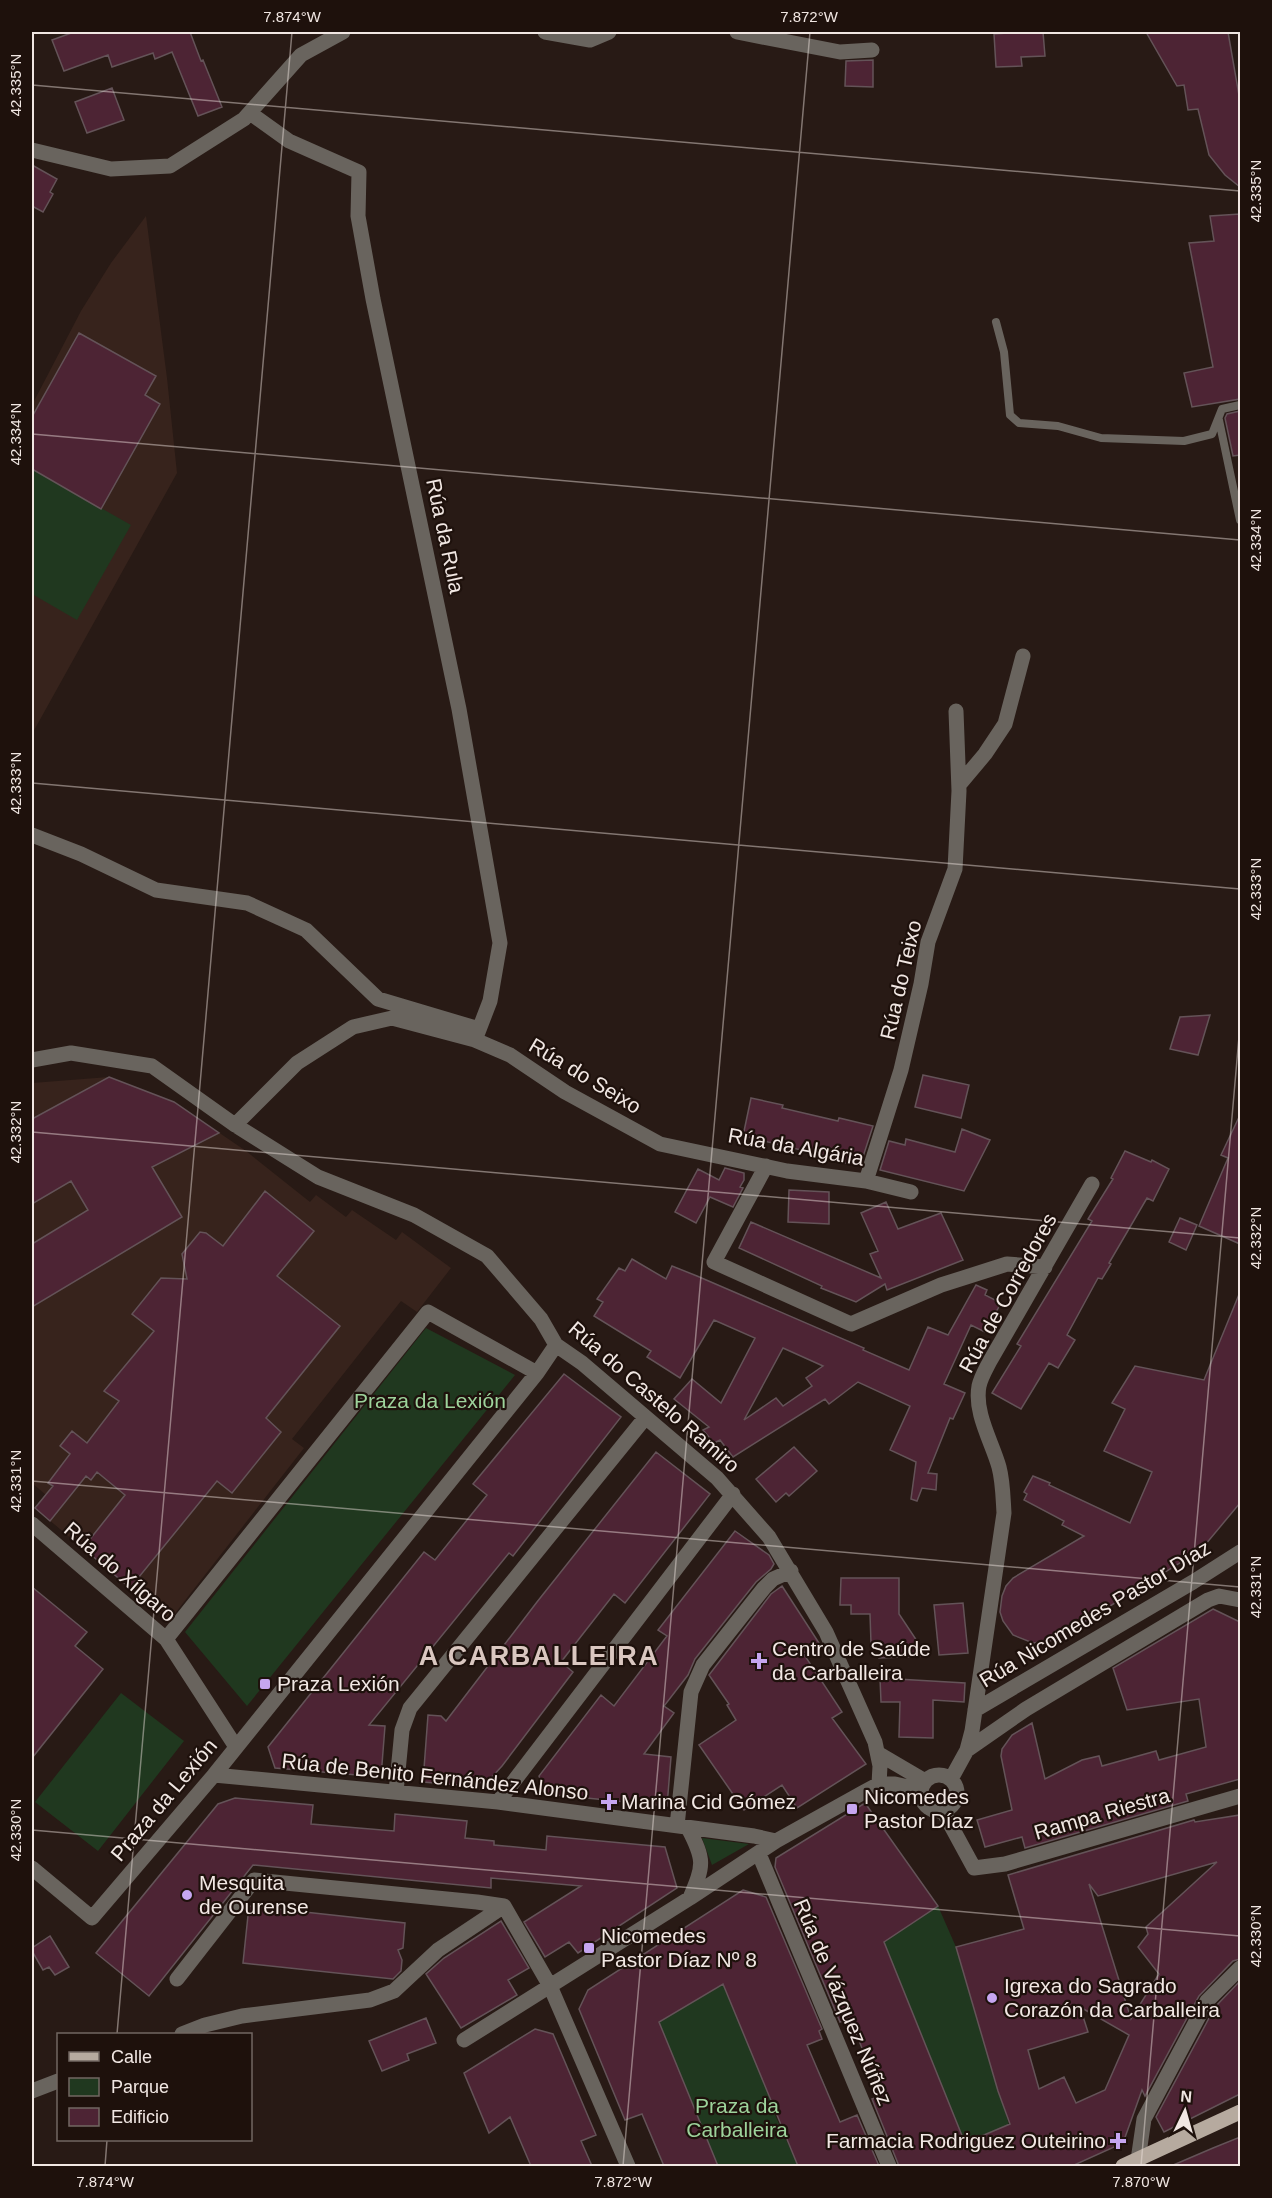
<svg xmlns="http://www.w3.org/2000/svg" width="1272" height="2198" font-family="Helvetica,sans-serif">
  <rect width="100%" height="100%" fill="#281a15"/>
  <!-- built -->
  <path fill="#37231c" d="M146 216 167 378 177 473 32 734V405L81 311 111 263Z
    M109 1077 174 1102 246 1151 310 1202 316 1195 346 1217 352 1210 396 1240 402 1232 451 1268 417 1312 401 1301 292 1439 304 1448 169 1621 35 1508 46 1495 32 1483V1083Z"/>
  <!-- green -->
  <path fill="#20381f" d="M32 469 131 525 77 620 32 594Z
    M426 1328 515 1375 247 1706 185 1632Z
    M121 1693 184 1741 98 1851 35 1802Z
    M702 1838 749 1844 712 1865Z
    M938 1906 956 1947 1009 2125 965 2143 879 1930 895 1935Z
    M723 1984 768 2092 819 2071 828 2093 775 2115 798 2166H718L708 2143 661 2161 652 2139 700 2121 659 2022Z"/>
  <!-- building -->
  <path fill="#4d2434" stroke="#645358" stroke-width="1.5" fill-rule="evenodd" d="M74 32H190L201 61 203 60 222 107 198 116 172 52 155 59 153 53 112 67 108 55 64 71 52 40Z
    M1020 32H1043L1045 56 1021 57 1022 66 996 67 994 34Z
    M1146 32H1228L1240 101V187L1225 175 1209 155 1198 109 1188 110 1184 85 1177 86Z
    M873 60V87L845 86 846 61Z
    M112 88 124 120 87 133 75 102Z
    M32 165 57 179 50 192 53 194 43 212 32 206Z
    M1240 214V399L1192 407 1184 373 1213 367 1189 243 1214 241 1210 216Z
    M79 333 156 376 145 395 160 404 101 509 32 469V417Z
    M1240 411V455L1233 456 1225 418 1227 414Z
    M1210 1015 1198 1055 1170 1049 1180 1017Z
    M923 1075 969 1085 961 1118 915 1107Z
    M109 1077 174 1102 219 1133 152 1167 182 1217 32 1307V1244L88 1210 71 1181 32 1204V1119Z
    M751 1098 783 1105 782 1108 838 1121 839 1118 873 1126 860 1166 836 1161 830 1147V1157L743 1136Z
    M1240 1115V1244L1199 1226 1228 1158 1221 1155Z
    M962 1129 990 1140 964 1191 880 1170 889 1141 905 1145 906 1139 955 1152Z
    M1125 1151 1151 1162 1152 1160 1169 1169 1153 1201 1147 1198 1109 1263 1111 1264 1102 1279 1098 1278 1067 1335 1075 1340 1058 1368 1049 1363 1021 1409 992 1393 1021 1346 1017 1344 1092 1221 1088 1219 1113 1179 1111 1178Z
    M725 1168 744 1173V1180L740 1187 743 1188 733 1207 710 1197 696 1223 675 1212 698 1169 719 1180Z
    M789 1190 829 1192V1224L788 1222Z
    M265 1191 314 1231 277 1276 340 1326 266 1418 281 1432 232 1493 217 1481 130 1588 83 1548 125 1495 97 1472 91 1480 86 1476 50 1521 35 1508 53 1486 48 1483 70 1454 60 1446 72 1431 87 1443 119 1401 104 1391 154 1331 132 1314 161 1278 187 1279 182 1254 200 1232 206 1233 223 1246Z
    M886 1202 898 1229 941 1213 963 1260 887 1290 885 1284 856 1302 821 1288 822 1286 739 1248 751 1222 881 1278 870 1254 878 1251 861 1213Z
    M1180 1218 1197 1225 1186 1250 1169 1242Z
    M632 1259 666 1279 672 1266 697 1276 864 1348 863 1350 909 1370 928 1327 948 1335 976 1285 987 1290 985 1295 1001 1303 985 1332 971 1325 944 1384 965 1393 953 1419 950 1418 928 1473 937 1474 936 1490 922 1488 917 1501 911 1499 916 1462 890 1450 910 1406 858 1382 829 1404 825 1399 733 1457 720 1440 714 1443 703 1430 709 1427 674 1399 692 1379 721 1403 755 1338 714 1320 680 1378 647 1357 651 1351 594 1316 603 1302 597 1299 619 1268 625 1271ZM783 1348 823 1366 806 1378 812 1386 783 1406 776 1398 744 1420Z
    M1240 1292V1503L1205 1545 1188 1558 1055 1640 1033 1643 1013 1635 1003 1621 1000 1612 1002 1596 1006 1586 1013 1578 1084 1536 1062 1525 1064 1521 1024 1500 1027 1494 1024 1492 1033 1476 1050 1483 1049 1485 1130 1523 1152 1472 1104 1451 1125 1409 1112 1403 1135 1366 1204 1380Z
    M564 1374 621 1417 513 1556 509 1553 369 1725 385 1726 381 1777 275 1768 268 1747 424 1552 435 1560 487 1495 473 1484Z
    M794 1447 817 1471 789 1496 786 1493 776 1502 756 1479Z
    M656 1452 710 1494 625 1603 614 1594 561 1662 573 1672 502 1766 490 1779 472 1786 423 1782 428 1715 441 1716 446 1721 537 1602Z
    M735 1531 769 1555 774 1564 771 1569 756 1582 695 1659 688 1675 664 1706 674 1713 644 1754 671 1757 667 1806 546 1794 539 1776 601 1695 614 1706 667 1636 658 1630Z
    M841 1578H899V1614L927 1656 879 1658V1644L871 1643 870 1614H851V1605H840Z
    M782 1586 819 1643 803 1653 842 1712 832 1718 866 1764 797 1808 782 1785 744 1810 699 1745 736 1720 727 1705 729 1704 709 1675 771 1594Z
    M32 1587 87 1632 75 1646 103 1669 32 1758Z
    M963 1603 968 1653 939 1655 934 1605Z
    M1213 1609 1240 1622V1779L1186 1794 1188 1801 1025 1848 1022 1837 985 1847 977 1820 1012 1810 1001 1756 1002 1749 1012 1735 1032 1723 1045 1779 1082 1760 1099 1756 1102 1766 1156 1751 1159 1760 1206 1747 1199 1699 1127 1710 1113 1668Z
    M880 1678 965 1683 964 1702 933 1700V1738L899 1737 900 1702H881Z
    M235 1798 313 1805 311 1824 394 1831 395 1814 467 1821 465 1838 494 1841V1845L546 1850 547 1836 665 1847 677 1888 578 1953 569 1942 545 1957 524 1922 581 1886 491 1878V1888L253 1865 149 1996 96 1953 218 1804Z
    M865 1803 938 1906 884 1942 965 2143 1010 2124 998 2091 956 1947 1024 1929 1008 1875 1194 1820 1195 1822 1240 1815V1959L1233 1961 1199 1996 1145 2096 1142 2090 1123 2143 1072 2166H899L872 2099 881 2096 850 2018 840 2022 775 1867 776 1858ZM1217 1862 1146 1927 1148 1934 1138 1947 1159 1974 1131 2019 1089 1884 1098 1896ZM1080 2007 1129 2035 1105 2090 1076 2103 1064 2077 1039 2089 1028 2050 1088 2032Z
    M743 1890 766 1897 822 2029 819 2031 822 2039 807 2045 840 2122 857 2115 879 2166H798L723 1984 659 2022 718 2166H664L642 2114 625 2120 579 2009 588 1990Z
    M249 1906 405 1923 403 1948 398 1950 402 1960 401 1971 393 1979 243 1963Z
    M501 1921 529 1968 508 1980 517 1995 461 2028 426 1974 444 1958Z
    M50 1936 69 1967 55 1975 49 1967 43 1970 32 1951V1948Z
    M1240 1981V2094L1164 2132 1156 2117 1215 2007Z
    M426 2018 436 2043 407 2054 409 2060 382 2071 369 2041Z
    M535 2029 553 2034 596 2135 581 2141 592 2166H531L510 2117 489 2133 464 2073Z
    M1240 2137V2166H1171L1213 2148Z"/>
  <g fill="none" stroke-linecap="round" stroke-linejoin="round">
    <!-- service -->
    <path stroke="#69645e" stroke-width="8" d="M996 322 1004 352 1010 415 1019 423 1058 426 1101 438 1184 441 1212 434 1222 409 1240 405
      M1219 420 1240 520"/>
    <!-- minor -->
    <path stroke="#69645e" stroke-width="15" d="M545 32 590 40 609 32
      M737 32 840 52 872 50
      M32 150 111 169 170 166 244 119 301 55 343 32
      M959 785 985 754 1005 724 1023 656
      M32 835 81 854 156 890 247 903 306 930 378 999 479 1029
      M475 1040 510 1055 565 1092 660 1144 787 1171 866 1181 911 1192
      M32 1060 71 1053 152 1066 235 1125 318 1177 414 1215 487 1256 541 1319 556 1345 582 1363 717 1478 769 1537 826 1632 875 1742 880 1766 879 1784
      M235 1125 297 1063 353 1027 392 1018 475 1040 490 1001 500 943 459 709 373 299 358 216 359 172 289 141 250 113
      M766 1166 714 1262 851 1324 941 1285 1007 1264 1045 1267
      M866 1181 901 1070 921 984 928 942 955 869 959 791 956 711
      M32 1524 166 1639 236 1747
      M166 1639 428 1312 537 1373
      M975 1710 1193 1582 1240 1552
      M967 1750 1026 1709 1208 1600 1219 1596 1240 1600
      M879 1754 925 1781
      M214 1775 498 1802 754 1836 776 1841
      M921 1793a18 18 0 1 1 36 0a18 18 0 1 1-36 0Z
      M951 1779 967 1750 972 1731 1004 1513C1003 1498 1003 1482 999 1467 992 1442 974 1413 979 1386 981 1377 986 1369 990 1361L1092 1184
      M396 1792 402 1730 410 1708 645 1418
      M498 1802 733 1494
      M943 1811 974 1868 1005 1864 1240 1796
      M677 1826 691 1692 703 1665 764 1588 773 1579 791 1571
      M688 1828C705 1860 704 1865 690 1898
      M759 1854 889 2166
      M32 1868 92 1918 214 1775 537 1373 556 1345
      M177 1979 254 1880 477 1902 504 1906 550 1986 628 2166
      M182 2034 205 2025 242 2016 370 2000 394 1991 438 1950 504 1906
      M464 2040 690 1898 776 1841 864 1792 879 1784H895L921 1790
      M32 2091 58 2081
      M1138 2160 1144 2119 1207 2001 1240 1968"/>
    <!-- primary -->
    <path stroke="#b6aa9f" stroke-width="15" d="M1123 2166 1240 2112"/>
  </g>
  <!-- ticks -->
  <path fill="none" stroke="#f1e7e3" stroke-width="1.5" stroke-opacity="0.45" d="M32 85 1240 191M32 434 1240 540M32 783 1240 889M32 1132 1240 1238M32 1481 1240 1587M32 1830 1240 1936M117 2034 292 32M105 2166 107 2140M623 2166 810 32M1141 2166 1240 1025"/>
  <!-- markers -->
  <g fill="#c6a6f0" stroke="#1e110c" stroke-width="2">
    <path d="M756 1652h6v6h6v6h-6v6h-6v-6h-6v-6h6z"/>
    <rect x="259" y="1678" width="12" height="12" rx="3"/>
    <path d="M606 1793h6v6h6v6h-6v6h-6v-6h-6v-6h6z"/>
    <rect x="846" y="1803" width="12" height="12" rx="3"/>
    <circle cx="187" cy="1895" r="6"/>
    <rect x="583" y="1942" width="12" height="12" rx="3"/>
    <circle cx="992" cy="1998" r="6"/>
    <path d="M1115 2132h6v6h6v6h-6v6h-6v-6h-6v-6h6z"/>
  </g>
  <g text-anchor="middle" stroke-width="4.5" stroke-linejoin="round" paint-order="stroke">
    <!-- street labels -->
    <g font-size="21" fill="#f1e7e3" stroke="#1e110c">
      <text transform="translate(445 536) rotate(78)" y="7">Rúa da Rula</text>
      <text transform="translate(901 980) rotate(-77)" y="7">Rúa do Teixo</text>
      <text transform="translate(585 1076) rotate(31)" y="7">Rúa do Seixo</text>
      <text transform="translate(796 1147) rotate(10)" y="7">Rúa da Algária</text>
      <text transform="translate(1008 1293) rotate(-61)" y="7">Rúa de Corredores</text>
      <text transform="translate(654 1397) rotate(41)" y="7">Rúa do Castelo Ramiro</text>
      <text transform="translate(120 1572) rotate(41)" y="7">Rúa do Xílgaro</text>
      <text transform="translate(1095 1614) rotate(-31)" y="7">Rúa Nicomedes Pastor Díaz</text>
      <text transform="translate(435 1777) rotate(6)" y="7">Rúa de Benito Fernández Alonso</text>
      <text transform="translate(164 1800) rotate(-50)" y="7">Praza da Lexión</text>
      <text transform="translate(1102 1814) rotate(-16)" y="7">Rampa Riestra</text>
      <text transform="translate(843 2002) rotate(67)" y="7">Rúa de Vázquez Núñez</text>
    </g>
    <!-- park labels -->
    <g font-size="21" fill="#9dd39b" stroke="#1e110c">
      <text x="430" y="1408">Praza da Lexión</text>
      <text x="737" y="2113">Praza da<tspan x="737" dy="24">Carballeira</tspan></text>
    </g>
    <!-- poi labels -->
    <g font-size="21" fill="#f1e7e3" stroke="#1e110c" text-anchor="start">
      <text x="772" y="1656">Centro de Saúde<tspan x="772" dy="24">da Carballeira</tspan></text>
      <text x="277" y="1691">Praza Lexión</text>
      <text x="864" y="1804">Nicomedes<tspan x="864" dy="24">Pastor Díaz</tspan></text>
      <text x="621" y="1809">Marina Cid Gómez</text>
      <text x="199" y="1890">Mesquita<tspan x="199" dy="24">de Ourense</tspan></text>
      <text x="601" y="1943">Nicomedes<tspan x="601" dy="24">Pastor Díaz Nº 8</tspan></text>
      <text x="1004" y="1993">Igrexa do Sagrado<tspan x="1004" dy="24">Corazón da Carballeira</tspan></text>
      <text x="1106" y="2148" text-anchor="end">Farmacia Rodriguez Outeirino</text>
    </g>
    <!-- district labels -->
    <g font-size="27" font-weight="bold" letter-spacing="1.5" fill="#dac7c0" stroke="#1e110c">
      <text x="539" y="1665">A CARBALLEIRA</text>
    </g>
  </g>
  <!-- border -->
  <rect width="1272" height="2198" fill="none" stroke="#1e110c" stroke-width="66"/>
  <!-- legend -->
  <rect x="57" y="2033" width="195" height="108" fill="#1e110c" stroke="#726762" stroke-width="1.5"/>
  <rect x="69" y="2052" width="30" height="9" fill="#b6aa9f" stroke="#726762" stroke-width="1.5"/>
  <text x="111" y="2063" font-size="18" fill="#f1e7e3">Calle</text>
  <rect x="69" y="2078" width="30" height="18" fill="#20381f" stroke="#726762" stroke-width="1.5"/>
  <text x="111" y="2093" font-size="18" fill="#f1e7e3">Parque</text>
  <rect x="69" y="2108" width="30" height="18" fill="#4d2434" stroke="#726762" stroke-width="1.5"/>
  <text x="111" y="2123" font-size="18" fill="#f1e7e3">Edificio</text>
  <!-- north arrow -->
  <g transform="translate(1185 2111) rotate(5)" stroke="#1e110c" stroke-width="4.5" paint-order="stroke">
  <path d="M0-4.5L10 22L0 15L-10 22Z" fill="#f1e7e3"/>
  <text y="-9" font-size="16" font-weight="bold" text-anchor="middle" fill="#f1e7e3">N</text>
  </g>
  <rect x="33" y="33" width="1206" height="2132" fill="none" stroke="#f1e7e3" stroke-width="2"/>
  <g font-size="15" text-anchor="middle" fill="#f1e7e3">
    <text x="292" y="22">7.874°W</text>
    <text x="809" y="22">7.872°W</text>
    <text transform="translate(16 85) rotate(-90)" y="5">42.335°N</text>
    <text transform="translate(1256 191) rotate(-90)" y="5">42.335°N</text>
    <text transform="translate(16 434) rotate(-90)" y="5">42.334°N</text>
    <text transform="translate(1256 540) rotate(-90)" y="5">42.334°N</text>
    <text transform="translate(16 783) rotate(-90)" y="5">42.333°N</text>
    <text transform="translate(1256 889) rotate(-90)" y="5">42.333°N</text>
    <text transform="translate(16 1132) rotate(-90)" y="5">42.332°N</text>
    <text transform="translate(1256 1238) rotate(-90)" y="5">42.332°N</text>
    <text transform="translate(16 1481) rotate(-90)" y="5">42.331°N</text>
    <text transform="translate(1256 1587) rotate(-90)" y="5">42.331°N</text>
    <text transform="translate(16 1830) rotate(-90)" y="5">42.330°N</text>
    <text transform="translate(1256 1936) rotate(-90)" y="5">42.330°N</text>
    <text x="105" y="2187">7.874°W</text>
    <text x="623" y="2187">7.872°W</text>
    <text x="1141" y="2187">7.870°W</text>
  </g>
</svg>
